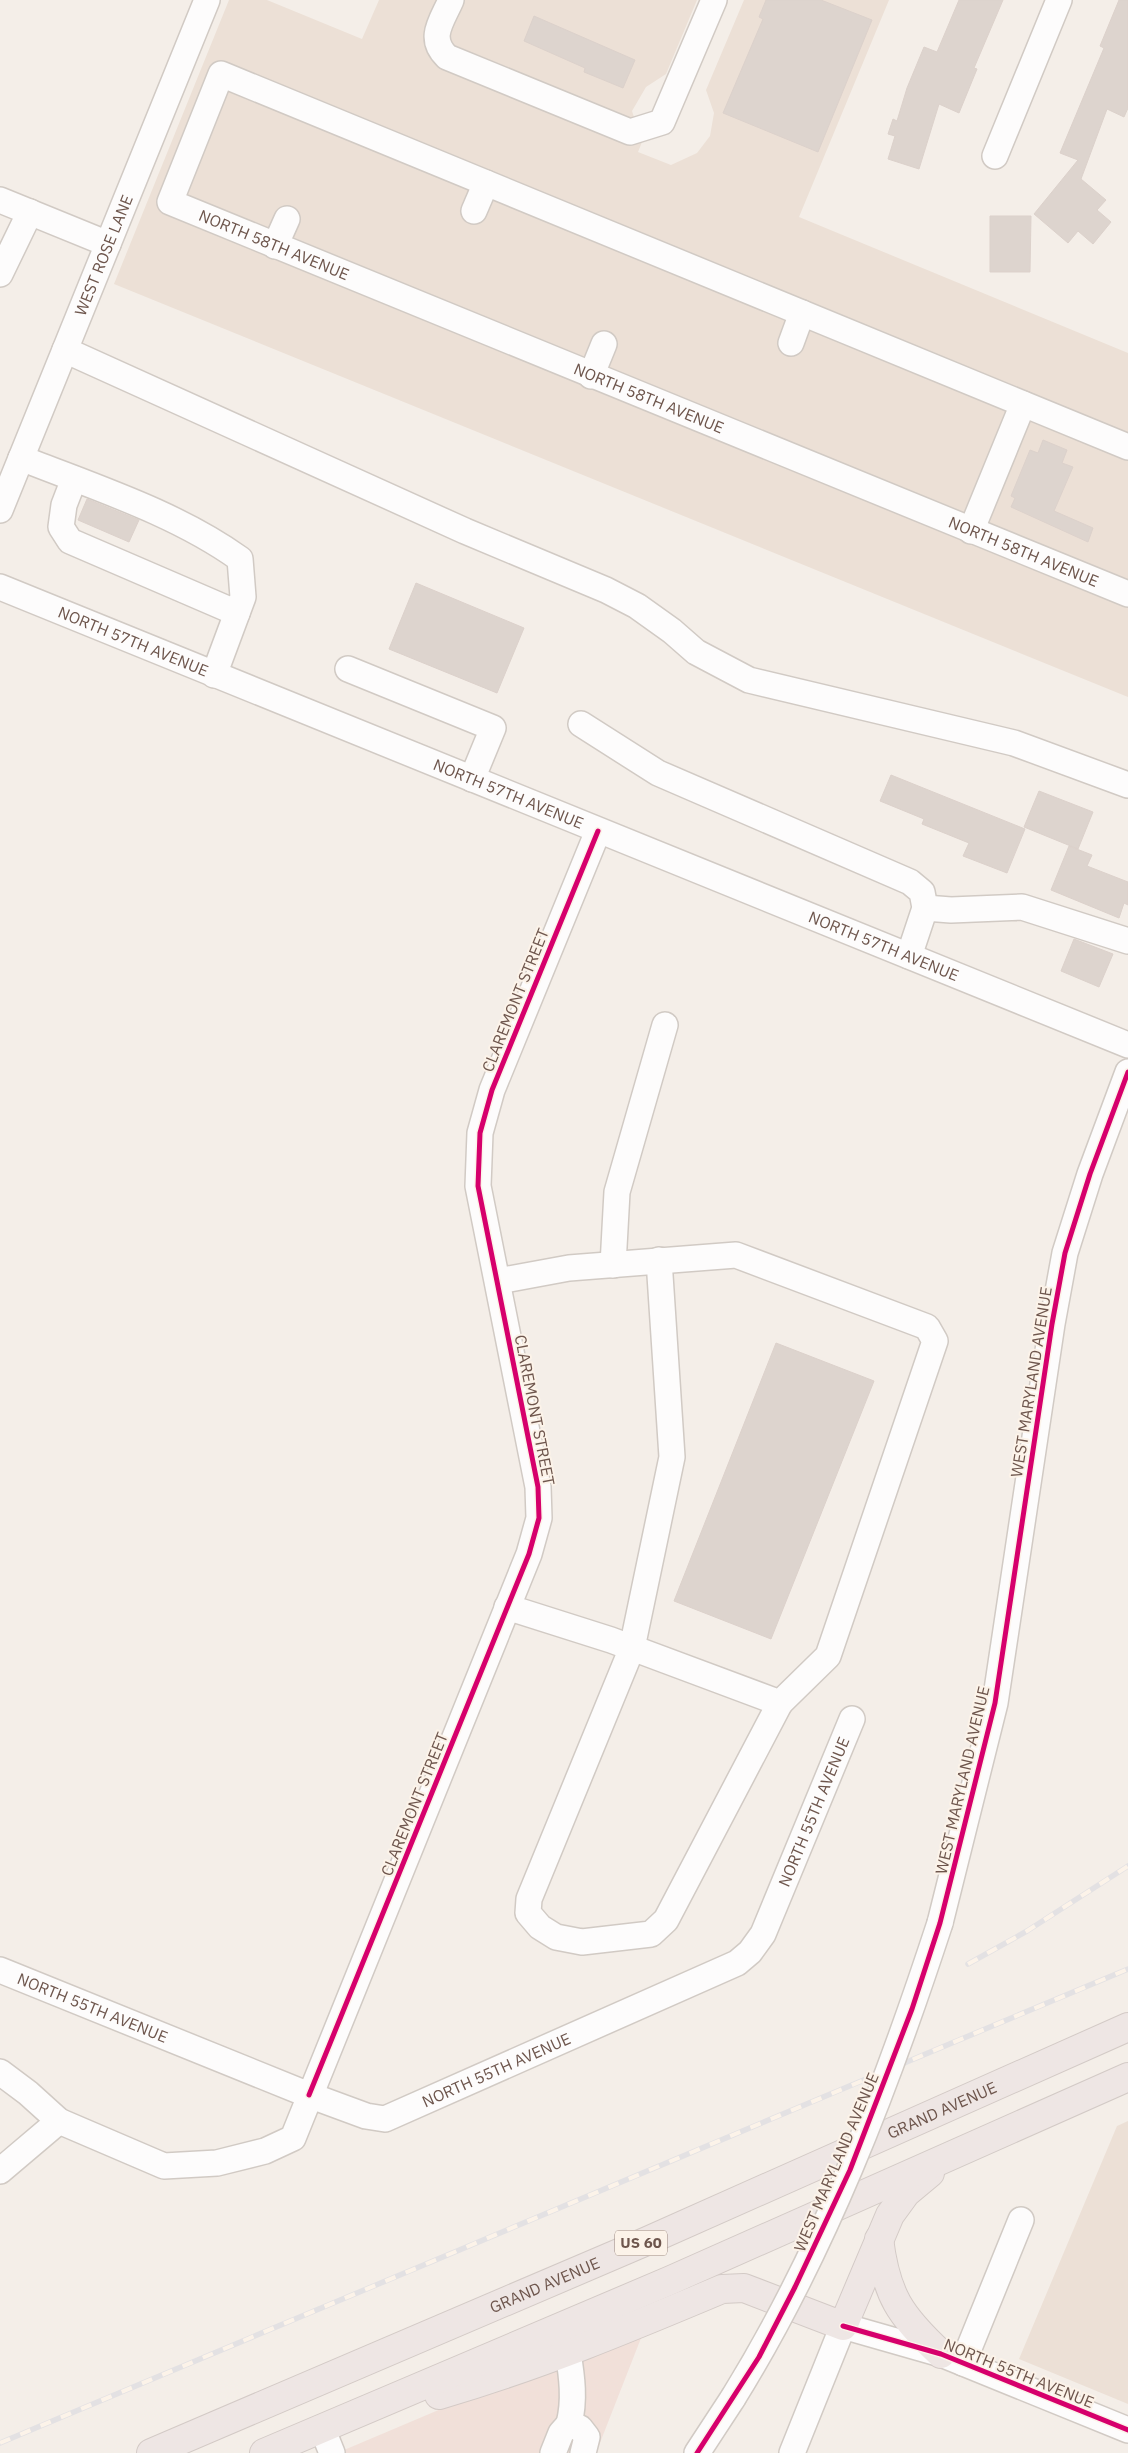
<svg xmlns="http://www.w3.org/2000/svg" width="1128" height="2453" font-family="'IBM Plex Sans',sans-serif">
  <rect width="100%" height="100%" fill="#f4eee8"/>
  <!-- residential -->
  <path fill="#ece0d6" d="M229 0H267L362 39 379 0H697L666 74 646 87 632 111 642 142 638 152 671 165 697 153 710 136 714 113 706 90 744 0H889L799 217 1128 353V697L114 284Z
    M1128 2121V2404L1019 2359 1117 2126Z"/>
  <!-- commercial -->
  <path fill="#f1e0d9" d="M643 2333 596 2453H337L526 2373Z"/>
  <!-- building -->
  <path fill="#ddd4ce" stroke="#dcd1cb" d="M766 0H821L872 20 818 152 723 113 763 19 759 17Z
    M959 0H1003L974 68 977 69 959 113 939 104 919 169 888 159 895 136 888 134 893 119 897 121 907 88 924 47 937 52Z
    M1119 0H1128V108L1124 117 1107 109 1081 179 1106 200 1097 210 1111 222 1093 244 1078 231 1068 243 1034 214 1078 160 1060 153 1104 48 1100 46Z
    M534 16 635 60 623 88 584 72 585 68 524 41Z
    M990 216H1031L1030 272H990Z
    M1043 440 1067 450 1062 463 1073 467 1054 511 1093 528 1088 542 1011 507 1015 498 1011 496 1030 450 1038 453Z
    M87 499 139 520 129 542 78 520Z
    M416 583 524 628 497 693 389 649Z
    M891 775 1025 829 1007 873 963 856 969 843 922 824 924 819 880 801Z
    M1039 791 1093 812 1078 849 1024 827Z
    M1069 846 1092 855 1087 866 1128 882V905L1124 903 1119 918 1051 890Z
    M1074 939 1113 954 1099 987 1061 971Z
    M776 1343 874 1381 771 1639 674 1601Z"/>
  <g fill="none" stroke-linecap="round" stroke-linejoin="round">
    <!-- minor casing -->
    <g stroke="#d1cac4" stroke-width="28">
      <g id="minor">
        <path d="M451 0C442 21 427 38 447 57L630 132 662 122 714 0"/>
        <path d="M995 156 1059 0"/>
        <path d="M0 200 108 244"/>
        <path d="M474 211 486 183"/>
        <path d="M275 246 287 219"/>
        <path d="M0 274 30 212"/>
        <path d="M791 343 802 313"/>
        <path d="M65 350 465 531 606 590 637 606 672 631 696 652 749 680 1014 743 1128 785"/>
        <path d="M591 376 604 344"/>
        <path id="s1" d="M1128 447 221 74 170 202 1128 594"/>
        <path d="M21 458C94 487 176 513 240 559L243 597 214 675"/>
        <path d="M74 479 64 505 61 527 70 541 237 613"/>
        <path id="s2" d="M0 510 207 0"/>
        <path d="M971 531 1023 404"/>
        <path id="s3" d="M0 587 1128 1045"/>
        <path d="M348 669 493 728 472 779"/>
        <path d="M581 724 658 773 910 882 922 892 925 908 909 956"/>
        <path d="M925 908 951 910 1022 907 1128 941"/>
        <path d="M659 1260 672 1457 632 1648 529 1899 528 1913 540 1927 556 1937 582 1942 651 1934 666 1920 780 1703"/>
        <path d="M613 1265 617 1192 665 1025"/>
        <path d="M498 1281 569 1268 736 1255 927 1327 935 1341 828 1656 780 1703 611 1640 507 1607"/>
        <path d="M940 1923 995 1703 1052 1324 1065 1253 1090 1174 1128 1072"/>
        <path id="s4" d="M0 1970 309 2095 366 2116 385 2119 737 1963 750 1952 763 1934 852 1719"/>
        <path d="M0 2072 28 2093 59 2121 164 2166 217 2163 265 2151 293 2138 529 1554 539 1518 538 1487 478 1186 480 1133 492 1090 598 831"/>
        <path d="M0 2171 59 2121"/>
        <path d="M568 2353C572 2377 575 2400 569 2424"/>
        <path d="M963 2363 1021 2220"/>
        <path d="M322 2428 332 2453"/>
        <path d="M553 2453 561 2433 569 2424 580 2428 587 2437 583 2453"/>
        <path d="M697 2453 733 2398"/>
        <path d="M792 2453 843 2326 941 2354 1128 2430"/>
      </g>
    </g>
    <!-- highway casing -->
    <g stroke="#d3cac6" stroke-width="30">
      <g id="highway">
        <path d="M879 2239C886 2295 900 2316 941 2354"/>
        <path d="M439 2395C538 2366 627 2329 722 2289L744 2288 843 2326 890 2215 906 2193 930 2173"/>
        <path id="s5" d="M151 2453 647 2241 1128 2027"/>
        <path d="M264 2453 671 2280 1128 2077"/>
      </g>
    </g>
    <!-- minor -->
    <use href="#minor" stroke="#fdfcfc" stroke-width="25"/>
    <!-- highway -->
    <use href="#highway" stroke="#eee6e4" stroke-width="28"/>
    <!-- rail casing -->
    <g stroke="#e3e1e3" stroke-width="5.5">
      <path id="rail" d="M968 1964 1027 1931 1128 1866
        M0 2443 1128 1969"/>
    </g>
    <!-- rail -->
    <use href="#rail" stroke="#fcf3e9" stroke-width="4" stroke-dasharray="11" stroke-linecap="butt"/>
    <!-- minor-bridge casing -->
    <g stroke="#d1cac4" stroke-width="28" stroke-linecap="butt">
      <path id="minor-bridge" d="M733 2398C824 2251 886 2088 940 1923"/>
    </g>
    <!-- minor-bridge -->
    <use href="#minor-bridge" stroke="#fdfcfc" stroke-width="25"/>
    <!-- cycleway casing -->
    <g stroke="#fcf3e9" stroke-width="8">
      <path id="cycleway" d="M309 2095 529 1554 539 1518 538 1487 478 1186 480 1133 492 1090 598 831
        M843 2326 941 2354 1128 2430
        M697 2453 759 2357 795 2287 850 2170 912 2009 940 1923 995 1703 1052 1324 1065 1253 1090 1174 1128 1072"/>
    </g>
    <!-- cycleway -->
    <use href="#cycleway" stroke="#d6006c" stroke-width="5"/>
  </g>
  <g text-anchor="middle" stroke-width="4" stroke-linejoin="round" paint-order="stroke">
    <!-- shield labels -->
    <rect fill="#fcf3e9" stroke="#99857c" stroke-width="1" x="615" y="2230.5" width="52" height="25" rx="4"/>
    <g font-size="15" font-weight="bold" fill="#6e564d">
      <text x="641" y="2248">US 60</text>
    </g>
    <!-- street labels -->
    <g font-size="16" fill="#6e564d" stroke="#fcf3e9">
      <text dy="6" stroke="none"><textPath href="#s1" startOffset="1231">NORTH 58TH AVENUE</textPath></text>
      <text dy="6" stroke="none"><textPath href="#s2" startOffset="275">WEST ROSE LANE</textPath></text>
      <text dy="6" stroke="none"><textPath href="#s1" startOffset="1636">NORTH 58TH AVENUE</textPath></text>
      <text dy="6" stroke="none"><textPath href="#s1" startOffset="2041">NORTH 58TH AVENUE</textPath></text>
      <text dy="6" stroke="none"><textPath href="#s3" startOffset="144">NORTH 57TH AVENUE</textPath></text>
      <text dy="6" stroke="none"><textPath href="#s3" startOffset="549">NORTH 57TH AVENUE</textPath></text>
      <text dy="6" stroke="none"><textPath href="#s3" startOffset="954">NORTH 57TH AVENUE</textPath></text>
      <text transform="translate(515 1000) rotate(-68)" y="6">CLAREMONT STREET</text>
      <text transform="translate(1031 1382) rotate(-81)" y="6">WEST MARYLAND AVENUE</text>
      <text transform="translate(535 1410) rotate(79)" y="6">CLAREMONT STREET</text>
      <text transform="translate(962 1780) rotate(-77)" y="6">WEST MARYLAND AVENUE</text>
      <text transform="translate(414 1804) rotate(-68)" y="6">CLAREMONT STREET</text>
      <text dy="6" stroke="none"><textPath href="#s4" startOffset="970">NORTH 55TH AVENUE</textPath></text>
      <text dy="6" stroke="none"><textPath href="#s4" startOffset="100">NORTH 55TH AVENUE</textPath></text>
      <text dy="6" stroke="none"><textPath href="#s4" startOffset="535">NORTH 55TH AVENUE</textPath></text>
      <text dy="6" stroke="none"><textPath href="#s5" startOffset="862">GRAND AVENUE</textPath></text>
      <text transform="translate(836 2162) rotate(-67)" y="6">WEST MARYLAND AVENUE</text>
      <text dy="6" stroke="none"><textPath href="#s5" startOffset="428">GRAND AVENUE</textPath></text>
      <text transform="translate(1019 2373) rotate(22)" y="6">NORTH 55TH AVENUE</text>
    </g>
  </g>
</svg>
